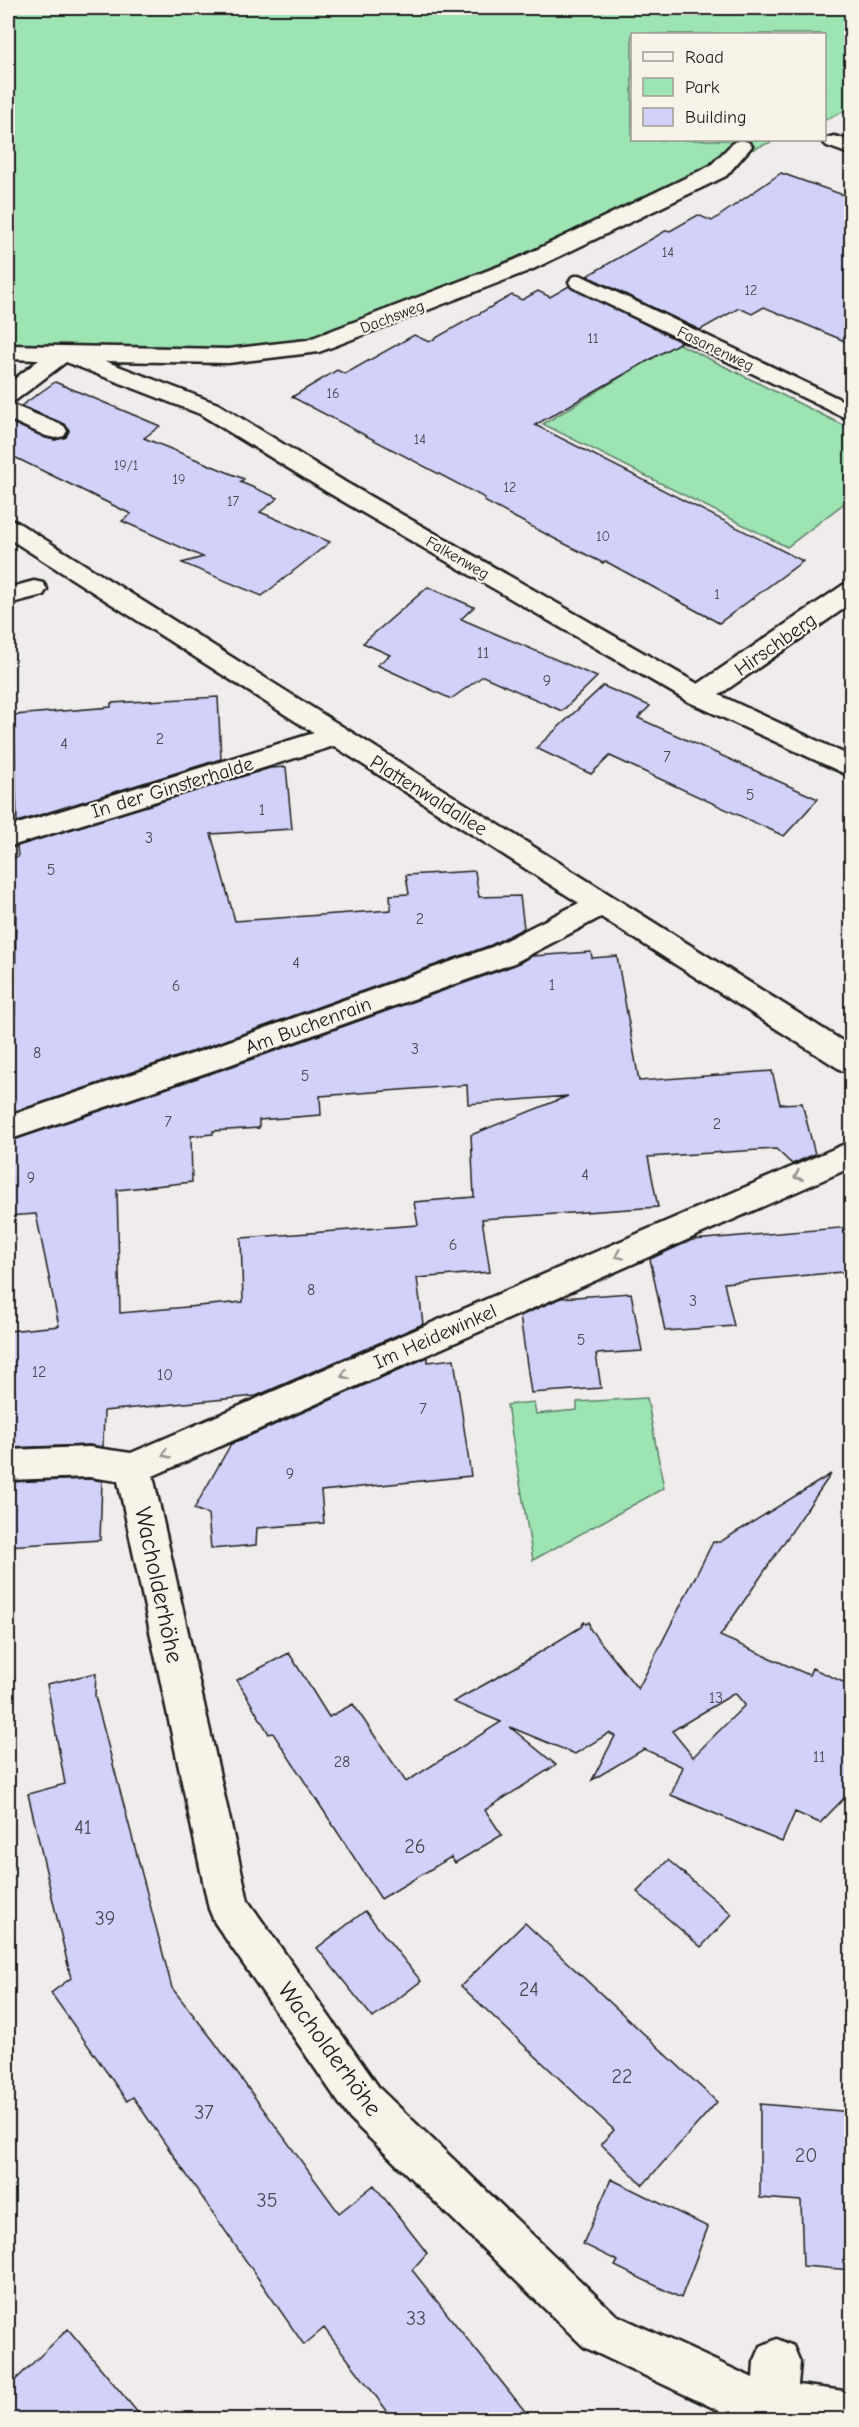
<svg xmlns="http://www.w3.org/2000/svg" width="859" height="2427" font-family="'Comic Neue',sans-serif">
  <rect width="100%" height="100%" fill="#efeceb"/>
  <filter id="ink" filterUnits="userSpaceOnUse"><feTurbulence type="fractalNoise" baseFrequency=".0167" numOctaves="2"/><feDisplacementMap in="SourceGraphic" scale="12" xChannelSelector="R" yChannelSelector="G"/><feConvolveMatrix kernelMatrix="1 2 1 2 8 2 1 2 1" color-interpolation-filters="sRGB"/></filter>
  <g filter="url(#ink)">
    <!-- green -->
    <path fill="#9ce4b2" stroke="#5c8067" stroke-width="1.5" d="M8 8H851V108L825 120 824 34H632V140H776L714 165 519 256 303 342 235 350 8 346Z
      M677 343 851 429V498L787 547 543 424Z
      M647 1398 664 1488 533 1560 507 1405 534 1402 536 1414 577 1410V1402Z"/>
    <!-- building -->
    <path fill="#d1d1f9" stroke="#1c1c1c" stroke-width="1.5" fill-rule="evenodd" d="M781 173 852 198V344L764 307 752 314 739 308 700 330 587 276 667 230 670 231 698 215 712 221Z
      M569 286 681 342 535 425 803 561 719 623 605 561 603 563 559 541 484 501 485 498 292 397 337 370 345 374 414 335 429 342 512 295 522 300 538 291 550 297Z
      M55 382 160 426 144 438 244 479 240 482 278 498 260 512 330 542 262 596 182 563 203 557 122 521 131 514 8 454V421L46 438 55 440 66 437 69 430 65 424 21 406Z
      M428 587 474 607 461 619 597 677 562 711 483 676 451 699 377 665 390 655 363 643Z
      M603 686 650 706 638 718 818 799 784 836 610 756 591 774 536 748Z
      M218 697 221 759 17 822 14 715 111 707V703Z
      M286 767 292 829 211 834 235 921 391 910 390 895 409 894 406 875 475 871 479 897 520 896 524 928 491 945 206 1047 8 1114V1015L15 1014 16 904 8 905V857H18L17 846 270 768Z
      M591 952 592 958 617 956 639 1081 772 1071 780 1104 802 1103 815 1154 792 1164 776 1149 648 1157 658 1207 482 1219 490 1272 417 1278 423 1324 256 1396 104 1411 103 1447 89 1445 8 1448V1331L59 1326 36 1214 8 1216V1142L230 1067 515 965 532 956ZM467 1085 468 1104 568 1096 471 1135 474 1197 414 1202 418 1225 241 1238 243 1302 120 1313 117 1190 192 1182 191 1136 213 1134V1131L259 1128V1120L321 1115 320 1096Z
      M852 1227V1271L724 1283 734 1326 665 1331 650 1259 692 1240Z
      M631 1293 642 1351 596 1354 601 1388 531 1393 520 1316 561 1298Z
      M428 1357V1362L454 1359 471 1476 321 1491 324 1523 257 1528 256 1545 211 1549 208 1514 194 1509 231 1444Z
      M831 1474 720 1636 809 1675 812 1668 852 1686V1790L820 1823 795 1812 782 1842 671 1795 683 1767 644 1749 592 1780 615 1736 609 1733 575 1754 510 1727 556 1765 485 1810 502 1835 455 1863 451 1857 381 1899 273 1733 269 1734 237 1680 289 1653 329 1717 353 1704 406 1782 501 1722 453 1702 514 1668 581 1627 584 1622 586 1624 589 1622 590 1629 638 1689 713 1542H720ZM735 1693 745 1705 693 1757 672 1731Z
      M89 1479 102 1481 100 1540 8 1546V1482Z
      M96 1673 95 1696 172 1988 213 2040 339 2213 374 2185 427 2253 412 2270 532 2420H394L324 2328 304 2345 133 2097 127 2101 51 1993 71 1978 28 1794 65 1784 47 1684Z
      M668 1860 732 1914 701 1947 637 1892Z
      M365 1911 421 1981 373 2018 317 1948Z
      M525 1923 717 2102 643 2185 601 2144 614 2130 461 1986Z
      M760 2104 852 2112V2270L803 2266 801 2201 760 2198Z
      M611 2179 708 2227 681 2298 615 2266 618 2261 583 2244Z
      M68 2329 144 2420H8V2387Z"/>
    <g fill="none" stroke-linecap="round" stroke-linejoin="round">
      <!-- minor casing -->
      <g stroke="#1c1c1c" stroke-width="5">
        <path id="minor" d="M834 136 852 141V155L827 146 823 142 827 138Z
          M741 140 748 142 752 146 726 176 531 270 319 352 228 363 105 361 218 404 345 482 698 684 843 585 852 583V603L719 695 852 757V777L689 702 327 492 200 414 66 362 16 400 8 402V384L39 360 8 359V345L228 349 307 340 515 260 710 166 734 142Z
          M580 275 852 405V421L572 287 569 282 572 277Z
          M8 403 64 426 67 431 64 436 55 438 46 436 8 419Z
          M8 519 17 522 852 1047V1073L841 1070 601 917 514 963 229 1065 8 1140V1116L207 1049 492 947 579 903 334 746 8 847V827L314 733 8 538Z
          M34 581 43 583 47 589 43 595 8 604V588Z
          M852 1141V1167L153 1476 248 1901 380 2089 616 2315 753 2378 754 2362 761 2346 777 2339 793 2346 800 2362 798 2385 852 2392V2420H739L584 2347 350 2119 215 1923 209 1909 118 1481 89 1477 8 1480V1450L89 1447 131 1453Z"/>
      </g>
      <!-- minor -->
      <use href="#minor" fill="#f7f3e8" fill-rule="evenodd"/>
    </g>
    <!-- one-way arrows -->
    <defs><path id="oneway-chevron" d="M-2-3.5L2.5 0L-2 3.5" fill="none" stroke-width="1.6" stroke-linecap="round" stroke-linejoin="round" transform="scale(1.5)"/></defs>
    <g stroke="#94928c">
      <use href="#oneway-chevron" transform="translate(798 1176) rotate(156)"/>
      <use href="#oneway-chevron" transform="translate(619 1255) rotate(156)"/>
      <use href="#oneway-chevron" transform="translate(345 1375) rotate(156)"/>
      <use href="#oneway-chevron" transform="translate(166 1454) rotate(156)"/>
    </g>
  </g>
  <g text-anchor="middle" stroke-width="4.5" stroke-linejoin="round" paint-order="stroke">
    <!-- far-number labels -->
    <g font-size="14" fill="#494953">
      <text x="668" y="257">14</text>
      <text x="751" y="295">12</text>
      <text x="593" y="343">11</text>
      <text x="333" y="398">16</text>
      <text x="420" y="444">14</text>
      <text x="126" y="470">19/1</text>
      <text x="179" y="484">19</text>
      <text x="510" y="492">12</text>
      <text x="233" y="506">17</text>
      <text x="603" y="541">10</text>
      <text x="717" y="599">1</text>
    </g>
    <!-- far-street labels -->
    <g font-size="16" fill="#1c1c1c" stroke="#f7f3e8">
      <text transform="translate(392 316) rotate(-21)" y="6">Dachsweg</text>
      <text transform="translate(716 348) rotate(26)" y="6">Fasanenweg</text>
      <text transform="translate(458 557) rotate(30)" y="6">Falkenweg</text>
    </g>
    <!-- number labels -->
    <g font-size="16" fill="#494953">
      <text x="483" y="658">11</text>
      <text x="547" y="686">9</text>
      <text x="160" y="744">2</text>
      <text x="64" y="749">4</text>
      <text x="667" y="762">7</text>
      <text x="750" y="800">5</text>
      <text x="262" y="815">1</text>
      <text x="149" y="843">3</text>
      <text x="51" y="875">5</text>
      <text x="420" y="924">2</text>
      <text x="296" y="968">4</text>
      <text x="552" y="990">1</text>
      <text x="176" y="991">6</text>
      <text x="415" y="1054">3</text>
      <text x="37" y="1058">8</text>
      <text x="305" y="1081">5</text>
      <text x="168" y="1127">7</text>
      <text x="717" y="1129">2</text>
      <text x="585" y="1180">4</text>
      <text x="31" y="1183">9</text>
      <text x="453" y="1250">6</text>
      <text x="311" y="1295">8</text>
      <text x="693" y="1306">3</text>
      <text x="581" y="1345">5</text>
      <text x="39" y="1377">12</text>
      <text x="165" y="1380">10</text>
      <text x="423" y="1414">7</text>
      <text x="290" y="1479">9</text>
      <text x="716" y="1703">13</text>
      <text x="819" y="1762">11</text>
      <text x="342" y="1767">28</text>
    </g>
    <!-- street labels -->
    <g font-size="20" fill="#1c1c1c" stroke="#f7f3e8">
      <text transform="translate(775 644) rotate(-35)" y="7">Hirschberg</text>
      <text transform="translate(172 787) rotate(-17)" y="7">In der Ginsterhalde</text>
      <text transform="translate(429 795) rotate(32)" y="7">Plattenwaldallee</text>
      <text transform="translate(308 1025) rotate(-20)" y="7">Am Buchenrain</text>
      <text transform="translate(435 1336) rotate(-24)" y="7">Im Heidewinkel</text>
    </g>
    <!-- near-number labels -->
    <g font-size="20" fill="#494953">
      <text x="83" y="1834">41</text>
      <text x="415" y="1853">26</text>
      <text x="105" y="1925">39</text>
      <text x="529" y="1996">24</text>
      <text x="622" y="2083">22</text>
      <text x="204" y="2119">37</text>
      <text x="806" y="2162">20</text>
      <text x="267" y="2207">35</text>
      <text x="416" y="2325">33</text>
    </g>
    <!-- near-street labels -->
    <g font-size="24" fill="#1c1c1c" stroke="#f7f3e8">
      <text transform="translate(159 1585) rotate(78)" y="8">Wacholderhöhe</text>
      <text transform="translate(330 2049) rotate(54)" y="8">Wacholderhöhe</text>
    </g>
  </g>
  <!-- margin -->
  <rect width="859" height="2427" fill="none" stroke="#f7f3e8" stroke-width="30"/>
  <rect x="15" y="15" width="829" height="2397" fill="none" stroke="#1c1c1c" stroke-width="2" filter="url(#ink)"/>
  <!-- legend -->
  <rect x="631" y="33" width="195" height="108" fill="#f7f3e8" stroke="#9f9d96" stroke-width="1.5"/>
  <rect x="643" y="52" width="30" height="9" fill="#f7f3e8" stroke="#9f9d96" stroke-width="1.5"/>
  <text x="685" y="63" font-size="18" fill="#1c1c1c">Road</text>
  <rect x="643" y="78" width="30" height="18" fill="#9ce4b2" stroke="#9f9d96" stroke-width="1.5"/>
  <text x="685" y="93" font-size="18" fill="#1c1c1c">Park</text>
  <rect x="643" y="108" width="30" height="18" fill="#d1d1f9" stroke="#9f9d96" stroke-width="1.5"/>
  <text x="685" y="123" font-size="18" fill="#1c1c1c">Building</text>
</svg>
